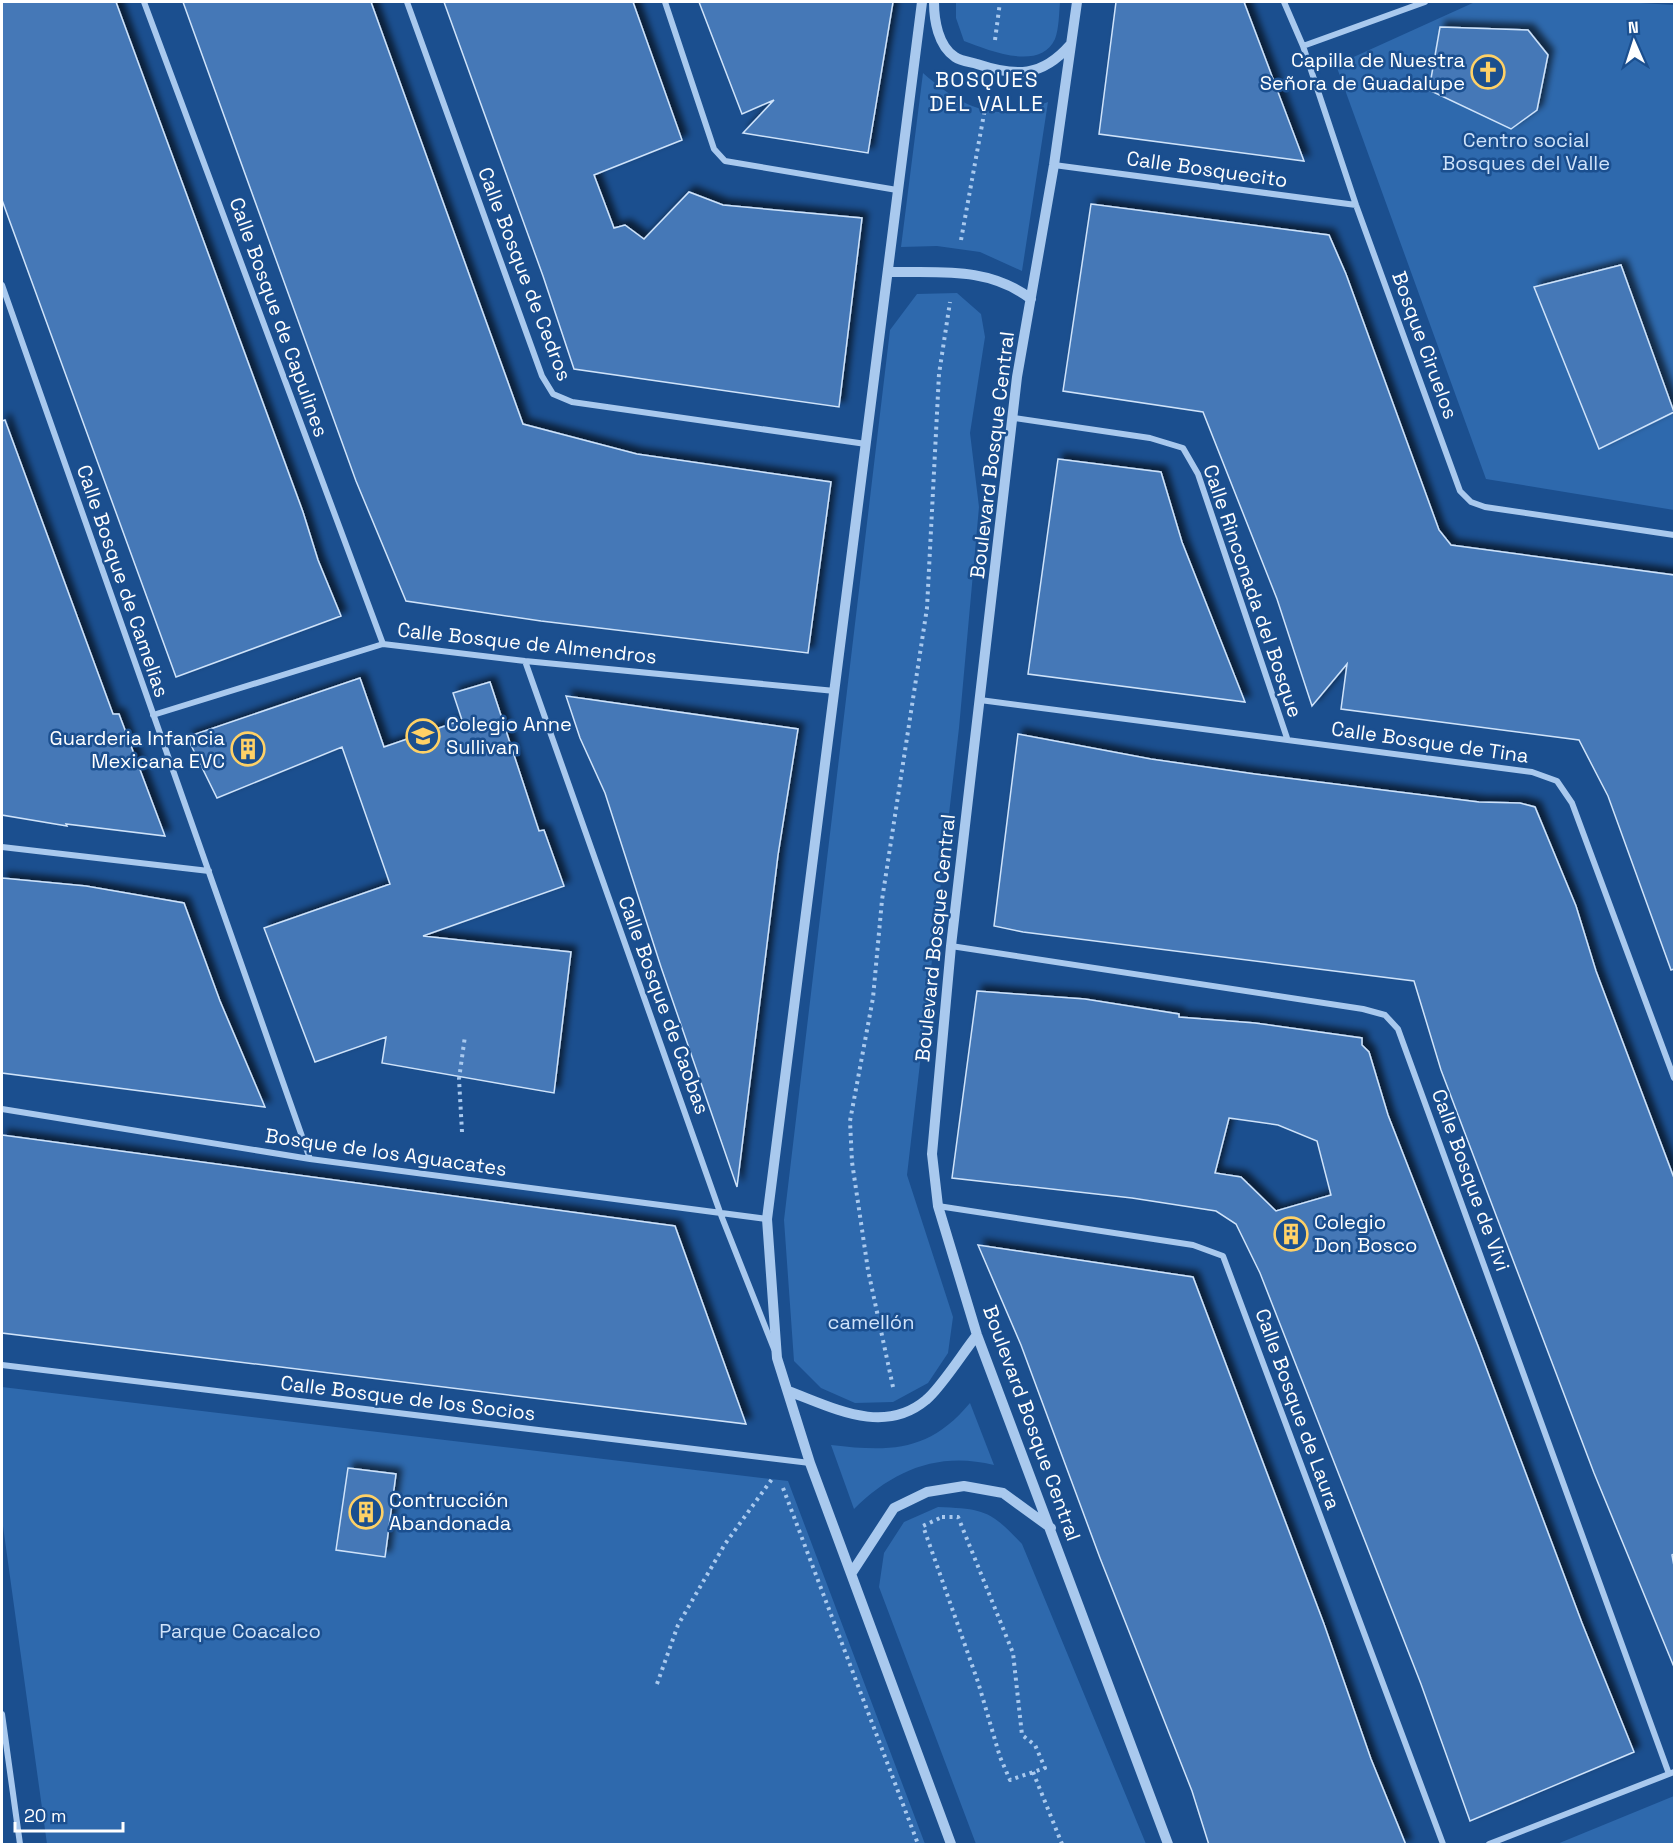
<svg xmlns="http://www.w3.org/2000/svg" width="1676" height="1846" font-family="'Space Grotesk',sans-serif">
  <defs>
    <filter id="shadow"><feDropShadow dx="5.5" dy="-5.5" stdDeviation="3" flood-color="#0009"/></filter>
  </defs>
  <rect width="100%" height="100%" fill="#1b4f8f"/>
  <!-- green -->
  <path fill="#2e69ad" d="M956 2H1060C1059 13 1059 29 1055 39 1040 72 988 50 964 41L956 18Z
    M1475 2H1624L1674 5V510L1486 479 1336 65Z
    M923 73C963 108 995 124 1048 102L1022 271 980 252 937 246 901 247Z
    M957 293 981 314 985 337 970 433 979 507 959 728 907 1175 953 1317 948 1353 928 1383 893 1402 855 1403 821 1388 794 1361 784 1220 890 330 917 294Z
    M2 1387 788 1481 925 1844H47L2 1519Z
    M970 1403 994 1465C939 1451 893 1470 854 1509L831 1445C891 1452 929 1452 970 1403Z
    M938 1507C984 1509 990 1510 1022 1544L1146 1844H976L879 1587 884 1553 904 1522Z
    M1674 1796V1844H1557Z"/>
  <!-- building -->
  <path fill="#4478b7" stroke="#cfe3fa" stroke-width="1.5" fill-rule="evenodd" filter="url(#shadow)" d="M2 2H116L303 512 318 560 341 616 176 677 2 200Z
    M183 2H371L523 424 637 454 831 482 808 653 541 621 406 601 356 481Z
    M444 2H633L682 140 594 175 614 228 625 225 644 239 689 192 723 205 862 218 839 407 574 369 543 276Z
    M699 2H893L868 153 743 133 774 100 742 114Z
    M1116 2H1244L1304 161 1099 134Z
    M1440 27 1528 30 1548 55 1537 110 1511 129 1429 90Z
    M1091 204 1329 235 1346 274 1439 530 1451 545 1674 575V969L1671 970 1608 796 1579 740 1341 709 1347 664 1312 706 1277 599 1203 412 1063 391Z
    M1621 265 1674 412 1599 449 1534 287Z
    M5 420 113 714H119L165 836 66 824 67 826 2 815V421Z
    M1058 459 1161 472 1182 542 1245 702 1028 674Z
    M360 678 384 747 462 720 453 693 490 682 539 831 544 830 564 886 423 936 571 952 554 1093 382 1063 386 1037 315 1062 264 928 390 884 342 747 217 798 187 737Z
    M566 696 798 729 778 855 737 1187 661 967 605 793 580 738Z
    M1018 734 1151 759 1255 774 1479 802 1520 803 1535 807 1576 906 1596 971 1674 1178V1554L1672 1555 1674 1566V1667L1594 1473 1491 1202 1441 1070 1414 981 1023 932 994 926Z
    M2 878 86 886 184 903 220 1001 265 1107 2 1073Z
    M977 991 1085 999 1179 1014V1017L1255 1023 1362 1038V1045L1369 1052 1388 1115 1478 1346 1582 1623 1634 1752 1470 1821 1421 1684 1260 1273 1236 1224 1216 1211 1132 1198 952 1178ZM1229 1118 1278 1125 1317 1141 1331 1195 1276 1211 1241 1177 1215 1173Z
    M2 1135 675 1226 746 1424 2 1333Z
    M978 1245 1193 1277 1324 1624 1371 1759 1406 1845H1209L1192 1791 1100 1558 1021 1345Z
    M348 1468 396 1474 385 1557 336 1550Z"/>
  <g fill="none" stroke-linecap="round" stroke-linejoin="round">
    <!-- path -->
    <path stroke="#a9c9ee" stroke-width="4" stroke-dasharray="3 4.5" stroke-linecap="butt" d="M995 40 1000 2
      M961 240 986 103
      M462 1132 459 1079 465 1036
      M893 1387 868 1270 852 1162 850 1121 873 998 882 900 927 608 939 374 950 302
      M783 1488 918 1844
      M942 1517H958L1013 1653 1022 1735 1035 1745 1045 1768 1010 1780 1000 1757 978 1682 923 1526Z
      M657 1684 678 1625 725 1544 772 1479
      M1033 1772 1062 1844"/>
    <!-- minor -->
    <path stroke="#a9c9ee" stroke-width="6" d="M144 2 383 644
      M407 2 542 376 553 394 572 402 866 444
      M665 2 714 149 725 161 897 190
      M1284 2 1303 46 1356 205 1460 491 1471 502 1485 507 1674 535
      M1303 46 1425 2
      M1054 165 1356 205
      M2 285 310 1159
      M1014 418 1150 438 1183 448 1198 474 1287 738
      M525 661 721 1215 774 1349
      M980 700 1532 772 1557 781 1572 803 1674 1078
      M153 715 383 644 525 661 835 691
      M2 847 209 871
      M951 946 1363 1009 1385 1015 1398 1029 1669 1774
      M2 1109 310 1159 767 1219
      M938 1206 1193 1245 1223 1256 1443 1844
      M2 1365 810 1463
      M2 1714 20 1844
      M1489 1844 1674 1772"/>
    <!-- tertiary -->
    <path stroke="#a9c9ee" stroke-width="10" d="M922 2 767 1219 777 1358 810 1463 951 1844
      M934 2C934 20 938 46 955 57 961 61 970 62 977 64 1016 77 1042 77 1070 45
      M1077 2 1054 165 1017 377 951 946 932 1154 938 1206 977 1335 1168 1844
      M888 272C939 273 988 266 1031 299
      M788 1391C832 1407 883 1436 926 1400 941 1388 964 1351 977 1335
      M851 1574 894 1508 927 1492 964 1486 1003 1493 1051 1528"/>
  </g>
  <!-- icons -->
  <defs>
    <g id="church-ring" transform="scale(1.725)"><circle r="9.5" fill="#1b4f8f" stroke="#ffd166" stroke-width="1.5"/><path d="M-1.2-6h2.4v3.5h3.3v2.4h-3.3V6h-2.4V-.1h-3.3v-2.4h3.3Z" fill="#ffd166"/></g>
    <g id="university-ring" transform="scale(1.725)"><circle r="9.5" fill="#1b4f8f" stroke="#ffd166" stroke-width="1.5"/><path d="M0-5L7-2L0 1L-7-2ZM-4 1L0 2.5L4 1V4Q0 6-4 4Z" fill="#ffd166"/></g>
    <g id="building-ring" transform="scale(1.725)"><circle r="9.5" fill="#1b4f8f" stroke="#ffd166" stroke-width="1.5"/><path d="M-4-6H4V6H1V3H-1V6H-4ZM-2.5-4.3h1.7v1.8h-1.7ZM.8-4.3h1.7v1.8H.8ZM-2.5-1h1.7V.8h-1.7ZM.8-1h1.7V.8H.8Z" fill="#ffd166"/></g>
  </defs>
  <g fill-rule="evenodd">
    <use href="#church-ring" x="1488" y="72"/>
    <use href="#university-ring" x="423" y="736"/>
    <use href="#building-ring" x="248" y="749"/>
    <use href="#building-ring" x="1291" y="1234"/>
    <use href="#building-ring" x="366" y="1512"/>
  </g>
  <g text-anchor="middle" stroke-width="5" stroke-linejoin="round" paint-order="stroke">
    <!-- poi labels -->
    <g font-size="20" fill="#fff" stroke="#1b4f8f" text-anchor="start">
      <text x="1465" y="67" text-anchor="end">Capilla de Nuestra<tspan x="1465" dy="23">Señora de Guadalupe</tspan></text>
      <text x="446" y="731">Colegio Anne<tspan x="446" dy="23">Sullivan</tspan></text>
      <text x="225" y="745" text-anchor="end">Guarderia Infancia<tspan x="225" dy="23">Mexicana EVC</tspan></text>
      <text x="1314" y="1229">Colegio<tspan x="1314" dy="23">Don Bosco</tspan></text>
      <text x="389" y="1507">Contrucción<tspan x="389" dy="23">Abandonada</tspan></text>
    </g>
    <!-- park labels -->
    <g font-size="20" fill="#cfe3fa" stroke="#1b4f8f">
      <text x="1526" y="147">Centro social<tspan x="1526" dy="23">Bosques del Valle</tspan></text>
      <text x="871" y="1329">camellón</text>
      <text x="240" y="1638">Parque Coacalco</text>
    </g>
    <!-- street labels -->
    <g font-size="20" fill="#fff" stroke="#1b4f8f">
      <text transform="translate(1207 169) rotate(8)" y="7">Calle Bosquecito</text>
      <text transform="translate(525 274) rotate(69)" y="7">Calle Bosque de Cedros</text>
      <text transform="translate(279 317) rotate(70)" y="7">Calle Bosque de Capulines</text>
      <text transform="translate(1425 345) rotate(70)" y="7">Bosque Ciruelos</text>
      <text transform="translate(992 455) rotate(-83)" y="7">Boulevard Bosque Central</text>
      <text transform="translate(123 581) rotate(71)" y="7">Calle Bosque de Camelias</text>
      <text transform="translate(1253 591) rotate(71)" y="7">Calle Rinconada del Bosque</text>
      <text transform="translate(527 643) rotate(6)" y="7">Calle Bosque de Almendros</text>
      <text transform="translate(1430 742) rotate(8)" y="7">Calle Bosque de Tina</text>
      <text transform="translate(935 938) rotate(-84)" y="7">Boulevard Bosque Central</text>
      <text transform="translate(664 1005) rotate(70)" y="7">Calle Bosque de Caobas</text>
      <text transform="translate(386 1152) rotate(8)" y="7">Bosque de los Aguacates</text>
      <text transform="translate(1471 1180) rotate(70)" y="7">Calle Bosque de Vivi</text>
      <text transform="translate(408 1398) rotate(7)" y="7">Calle Bosque de los Socios</text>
      <text transform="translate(1298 1409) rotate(70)" y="7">Calle Bosque de Laura</text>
      <text transform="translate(1032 1423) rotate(70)" y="7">Boulevard Bosque Central</text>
    </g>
    <!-- neighbourhood labels -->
    <g font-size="21" letter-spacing="1.5" fill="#fff" stroke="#1b4f8f">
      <text x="987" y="87">BOSQUES<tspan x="987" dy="24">DEL VALLE</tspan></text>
    </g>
  </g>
  <!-- border -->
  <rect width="1676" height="1846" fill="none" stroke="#ffffff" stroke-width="6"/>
  <!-- north arrow -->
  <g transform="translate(1634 42) rotate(357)" stroke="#1b4f8f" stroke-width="4.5" paint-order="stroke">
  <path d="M0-4.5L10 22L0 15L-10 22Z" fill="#ffffff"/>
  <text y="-9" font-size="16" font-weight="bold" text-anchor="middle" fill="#ffffff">N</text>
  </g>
  <!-- scale -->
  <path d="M15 1822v9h108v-9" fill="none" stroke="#ffffff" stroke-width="3"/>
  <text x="24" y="1822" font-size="18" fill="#ffffff" stroke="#1b4f8f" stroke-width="4.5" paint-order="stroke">20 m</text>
</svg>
